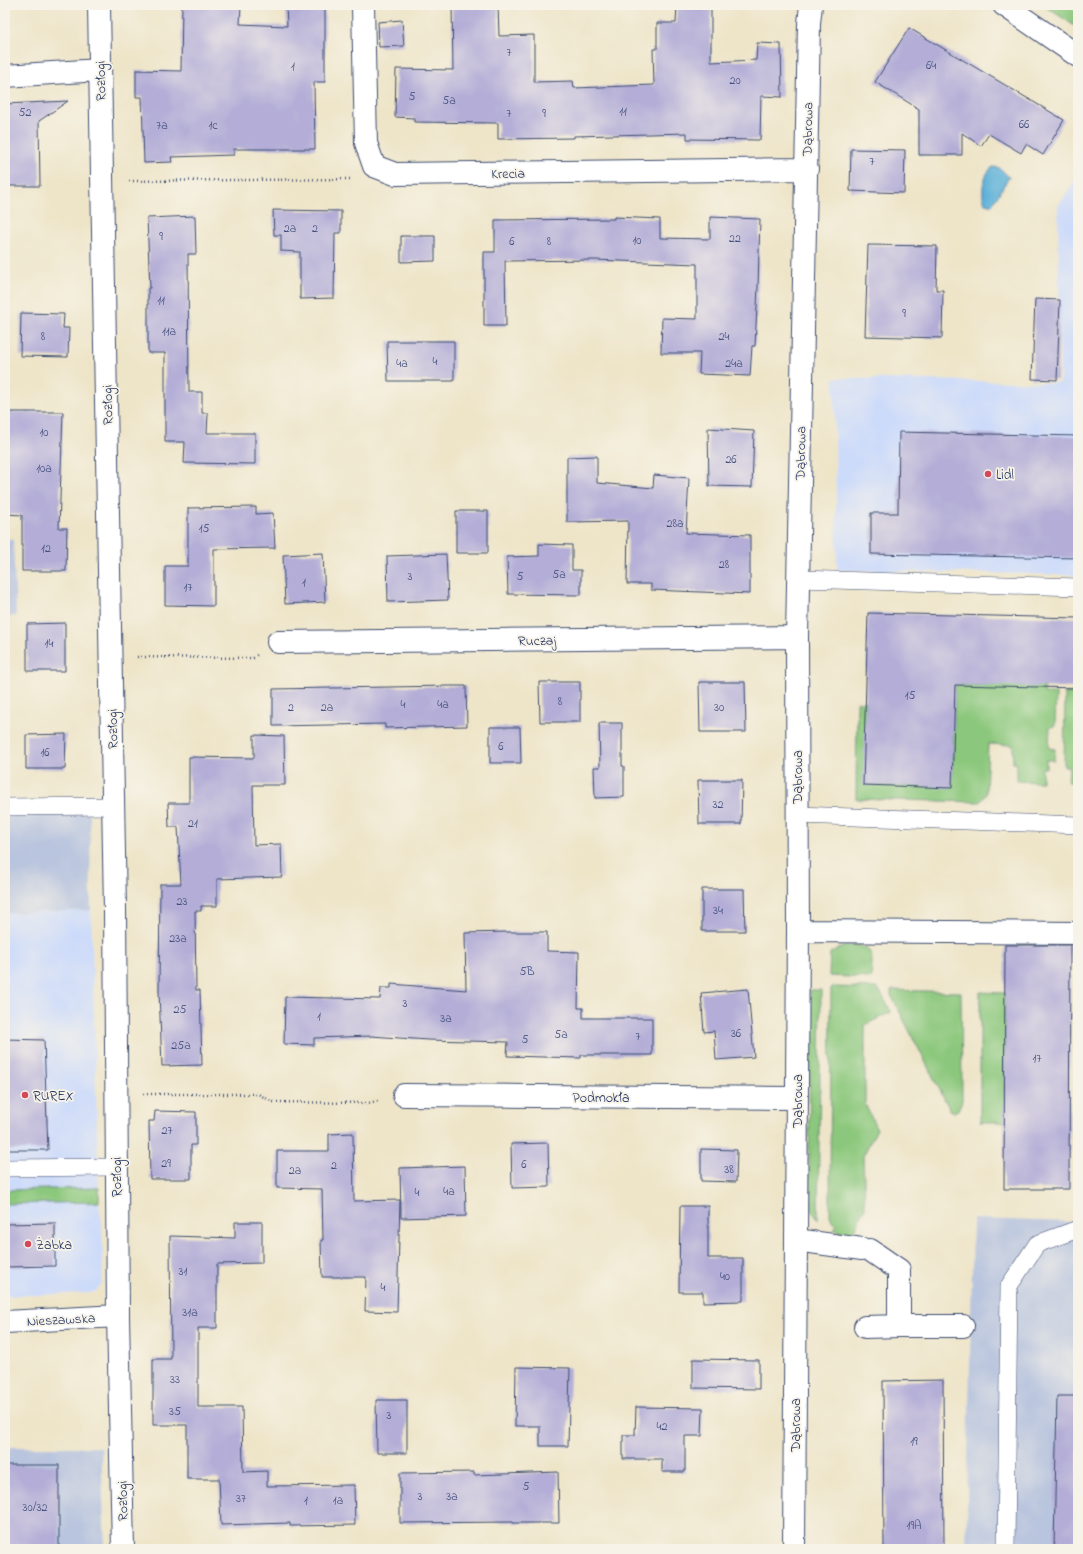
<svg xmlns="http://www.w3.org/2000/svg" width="1083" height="1554" font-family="'Indie Flower',sans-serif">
  <rect width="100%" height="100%" fill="#f7f3e8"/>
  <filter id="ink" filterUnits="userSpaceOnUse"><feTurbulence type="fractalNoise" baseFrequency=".025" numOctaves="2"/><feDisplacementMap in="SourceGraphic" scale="8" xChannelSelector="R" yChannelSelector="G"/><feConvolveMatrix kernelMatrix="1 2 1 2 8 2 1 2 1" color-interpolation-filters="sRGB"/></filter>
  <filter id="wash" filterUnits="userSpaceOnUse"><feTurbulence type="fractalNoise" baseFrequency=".012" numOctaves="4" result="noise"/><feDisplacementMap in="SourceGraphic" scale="16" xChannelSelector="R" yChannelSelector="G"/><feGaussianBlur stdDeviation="0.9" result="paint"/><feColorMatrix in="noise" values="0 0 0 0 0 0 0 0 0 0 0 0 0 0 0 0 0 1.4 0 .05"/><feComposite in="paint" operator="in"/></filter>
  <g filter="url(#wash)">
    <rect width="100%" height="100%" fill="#eee5c9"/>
    <!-- built -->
    <path fill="#cddbfa" d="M1078 176V575L837 570 834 378 1060 383 1058 206Z
      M91 910 99 1202 102 1224 103 1255 102 1284 96 1291 91 1293 5 1296V913Z"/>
    <!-- industrial -->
    <path fill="#b9c5de" d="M5 539H13L16 616 5 617Z
      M90 813 91 910 5 913V815Z
      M973 1219 1078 1222V1549H966Z
      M5 1447H101L105 1549H5Z"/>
    <!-- green -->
    <path fill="#8bc77c" stroke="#537b6d" d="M1046 5H1078V28L1046 7Z
      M955 685 1044 686V693H1056L1055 726 1050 727 1049 748 1055 749 1054 760H1046V768H1042V782L1017 781V764L1013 763V745L988 744 986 794 980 802 856 799 857 702H866L864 785 952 787Z
      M1076 687H1078V782H1068L1069 767H1064L1065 693H1076Z
      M856 945C876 947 872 963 871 978L829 976 830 953 843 947Z
      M831 987 878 988 891 1012 865 1025V1104L877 1129 863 1156 865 1208 853 1233 848 1234 834 1230 837 1224 833 1222 830 1216Z
      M810 990H821L818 1220 812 1210 809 1196Z
      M891 990 961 992 962 1094V1101L958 1110 954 1112 950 1110 891 995Z
      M980 992 1005 993 1004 1122H980Z
      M99 1188V1202L5 1204V1190Z"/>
    <!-- water -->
    <path fill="#5cb0d8" stroke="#3c709b" d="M993 167 1000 168 1009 177 992 205 985 203C980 193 983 173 993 167Z"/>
    <g id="blocks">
      <!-- building -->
      <path fill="#b3add7" d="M182 5H241L240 24 287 26 286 5H325V82H314L315 149H234V155L171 157 172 162 144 163 142 97H136V70L181 71Z
        M452 5H498L499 36 534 35V82L573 81 574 88 654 85 653 49H657V23H676L677 5H711V62L756 60 757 43 781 44 782 97 761 96 760 140 687 139V133L574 136V138L498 139V123L414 122V118L395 117 396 69 453 70Z
        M402 20 404 46 379 47 378 22Z
        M909 28 1064 120 1043 155 1026 144 1021 153 989 134 981 146 962 133V155H919V109L875 82Z
        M68 101 39 121 40 186H5V104Z
        M851 149 905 150 904 193 850 191Z
        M273 210 341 211V233H335L334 298 300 299V252L281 251V235H274Z
        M195 216 196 254H188L189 392H202V413H208L207 433H255V464L184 463 185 442H165V353H148V288H150L147 218Z
        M614 217 660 219V238L710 239V217L760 219 758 286 755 346H752L750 376 699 374 700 353H661L662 318 697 319V264L595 260 505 261 506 326H484V252H495V220L614 219Z
        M401 236H435V261L401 262Z
        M868 245 937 246 936 290H943L942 338 865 336Z
        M1035 299 1060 300 1057 380 1032 379Z
        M21 313 64 314 63 328H69L68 357 20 356Z
        M387 341H454V381H388Z
        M5 412H63L59 528H67L66 571H22V515L5 514Z
        M708 428 754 431 752 487 709 486Z
        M899 432 1078 436V558L871 554V513H898Z
        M597 456V483L653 488 654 475 689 478 686 533 750 535V594L651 590V584H627L628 521 567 522V457Z
        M256 507V514L273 513 275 548 214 549V606L165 605V566H188V508Z
        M456 511H488V553H456Z
        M539 544 572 545V570H581V595L508 594 507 557 539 556Z
        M323 553 325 602 285 604 283 555Z
        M446 554 448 600 388 602 387 556Z
        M868 613 1078 618V688L955 685 952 788 863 785Z
        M65 623V671H27V624Z
        M539 682H580V722H540Z
        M699 682H745L746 732H700Z
        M448 686H466L467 726 385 728V724L273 726V689Z
        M599 723H622V766H624V797L595 798 594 767H600Z
        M490 727H520L521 763H490Z
        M66 734 65 769H26V735Z
        M254 735 284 736 285 785H253L254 845 281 844 282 877 217 879V906H201V911H195L196 990H200L202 1065 162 1066 159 991 160 884H181L178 827H169L168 803H189V757L254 758Z
        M698 780H742L741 824H699Z
        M702 889H744L745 931H702Z
        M507 932H547V951L579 952 578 1008H583V1018H652V1055H581V1058L507 1056 508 1042 428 1040 371 1036 314 1038V1045L284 1044 285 997 380 999 381 988H391V984L466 990 465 933Z
        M1005 945H1070L1069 1189H1004Z
        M748 989 754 1057 716 1060 714 1031 704 1032 701 993Z
        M5 1039 44 1040 48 1150H5Z
        M155 1111 196 1112V1145H191V1179H150L149 1121H154Z
        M353 1133 354 1201 400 1200 397 1312 365 1311 366 1277H322L321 1240H323L322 1189 277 1188V1151H329V1134Z
        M548 1143 549 1187 512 1188 511 1144Z
        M701 1149 737 1150 736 1182 701 1181Z
        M465 1166 466 1216 401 1218 400 1168Z
        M680 1206H708V1258H743V1301L703 1302V1292H679Z
        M235 1222H262V1263L217 1264V1328H198V1407H242L243 1472 267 1471V1486L354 1485 355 1525 290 1526V1523L221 1525 219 1479H187V1425H153V1359H171L170 1236 235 1238Z
        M55 1223V1266L5 1267V1224Z
        M693 1359 759 1360V1389L693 1388Z
        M516 1367 570 1368 568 1446H540V1426H515Z
        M943 1380 944 1549H884L883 1381Z
        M1057 1396H1078V1549H1054Z
        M376 1400H407V1453H377Z
        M636 1407 703 1408 702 1436H685V1472H662V1459H623V1435H635Z
        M5 1465H59V1549H5Z
        M474 1472V1475L558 1472 559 1523H513V1522L400 1523V1473Z"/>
    </g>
  </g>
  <g filter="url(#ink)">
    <use href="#blocks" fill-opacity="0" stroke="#3b4a6e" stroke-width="1"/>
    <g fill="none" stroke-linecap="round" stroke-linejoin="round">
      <!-- service casing -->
      <g stroke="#3b4a6e" stroke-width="18">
        <path id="service" d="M798 579 1078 587
          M5 807 112 806
          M797 815 1078 825
          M5 1168 116 1167
          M1006 1549 1009 1286 1037 1244 1078 1229"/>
      </g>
      <!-- minor casing -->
      <g stroke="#3b4a6e" stroke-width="24">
        <path id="minor" d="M99 5 115 910 118 1316 123 1549
          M363 5 366 143 374 166 395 174 807 169
          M5 76 100 70
          M278 642 797 637
          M798 931 1078 933
          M404 1095 797 1098
          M796 1240 862 1249
          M870 1250 899 1270V1326H963
          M5 1322 118 1316
          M865 1327 899 1326
          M794 1549 798 931 797 637 809 23 811 5"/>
      </g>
      <!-- tertiary casing -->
      <g stroke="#3b4a6e" stroke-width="24">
        <path id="tertiary" d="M1004 5 1078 56"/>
      </g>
      <!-- path -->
      <path stroke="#3b4a6e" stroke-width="2.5" stroke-dasharray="1 3" stroke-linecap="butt" d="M129 181 352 179
        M137 657 253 658 257 655
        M143 1094H258L273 1102 368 1103 378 1101"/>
      <!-- service -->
      <use href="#service" stroke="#fff" stroke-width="17"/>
      <!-- minor -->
      <use href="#minor" stroke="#fff" stroke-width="22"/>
      <!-- tertiary -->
      <use href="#tertiary" stroke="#fff" stroke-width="22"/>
    </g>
  </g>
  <!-- markers -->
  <g fill="#d1495b" stroke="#f7f3e8" stroke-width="1.5">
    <circle cx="988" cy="474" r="4"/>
    <circle cx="25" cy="1095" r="4"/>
    <circle cx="28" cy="1244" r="4"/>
  </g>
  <g text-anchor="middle" stroke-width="3.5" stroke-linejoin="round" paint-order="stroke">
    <!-- number labels -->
    <g font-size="12" fill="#414e7c">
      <text x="509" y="56">7</text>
      <text x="931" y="69">64</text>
      <text x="293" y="70">1</text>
      <text x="735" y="84">20</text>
      <text x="412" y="100">5</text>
      <text x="449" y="104">5a</text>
      <text x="623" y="115">11</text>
      <text x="25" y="116">52</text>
      <text x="509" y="117">7</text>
      <text x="544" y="117">9</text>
      <text x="1024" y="128">66</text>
      <text x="162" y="129">7a</text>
      <text x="213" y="129">1c</text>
      <text x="872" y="165">7</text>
      <text x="290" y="232">2a</text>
      <text x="315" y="232">2</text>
      <text x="161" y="240">9</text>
      <text x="735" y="242">22</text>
      <text x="637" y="244">10</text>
      <text x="512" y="245">6</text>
      <text x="549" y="245">8</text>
      <text x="161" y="304">11</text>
      <text x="904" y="317">9</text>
      <text x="169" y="335">11a</text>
      <text x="43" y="340">8</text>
      <text x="724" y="340">24</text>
      <text x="435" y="365">4</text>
      <text x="402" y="367">4a</text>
      <text x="734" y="367">24a</text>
      <text x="44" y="436">10</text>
      <text x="731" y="463">26</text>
      <text x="44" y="472">10a</text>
      <text x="675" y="527">28a</text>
      <text x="204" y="532">15</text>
      <text x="46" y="552">12</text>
      <text x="724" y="568">28</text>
      <text x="559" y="578">5a</text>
      <text x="410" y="580">3</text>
      <text x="520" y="580">5</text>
      <text x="304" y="586">1</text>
      <text x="188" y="591">17</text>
      <text x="49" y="647">14</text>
      <text x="910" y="699">15</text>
      <text x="560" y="705">8</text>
      <text x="403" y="708">4</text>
      <text x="443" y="708">4a</text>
      <text x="291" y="711">2</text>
      <text x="327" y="711">2a</text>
      <text x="719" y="711">30</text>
      <text x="501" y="750">6</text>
      <text x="45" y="756">16</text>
      <text x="718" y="808">32</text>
      <text x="193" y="827">21</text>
      <text x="182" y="905">23</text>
      <text x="718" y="914">34</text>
      <text x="178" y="942">23a</text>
      <text x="527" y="975">5B</text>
      <text x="405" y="1007">3</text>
      <text x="180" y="1013">25</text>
      <text x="319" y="1020">1</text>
      <text x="446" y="1022">3a</text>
      <text x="736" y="1037">36</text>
      <text x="561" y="1038">5a</text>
      <text x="638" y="1040">7</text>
      <text x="525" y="1043">5</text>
      <text x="181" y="1049">25a</text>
      <text x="1037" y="1062">17</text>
      <text x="167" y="1134">27</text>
      <text x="166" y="1167">29</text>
      <text x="524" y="1168">6</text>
      <text x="334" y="1169">2</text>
      <text x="729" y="1173">38</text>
      <text x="295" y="1174">2a</text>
      <text x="449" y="1195">4a</text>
      <text x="417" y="1196">4</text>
      <text x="183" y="1275">31</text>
      <text x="725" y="1280">40</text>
      <text x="383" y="1291">4</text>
      <text x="190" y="1316">31a</text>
      <text x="175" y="1383">33</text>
      <text x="175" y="1415">35</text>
      <text x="389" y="1419">3</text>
      <text x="662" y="1430">42</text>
      <text x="914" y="1445">19</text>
      <text x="526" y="1490">5</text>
      <text x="420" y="1500">3</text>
      <text x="452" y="1500">3a</text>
      <text x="241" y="1502">37</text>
      <text x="306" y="1504">1</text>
      <text x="338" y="1504">1a</text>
      <text x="35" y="1511">30/32</text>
      <text x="914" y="1529">19A</text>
    </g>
    <!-- street labels -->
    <g font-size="14" fill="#1b2f5e" stroke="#f7f3e8">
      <text transform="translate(100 81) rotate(-91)" y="5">Rozłogi</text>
      <text transform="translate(807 129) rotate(-89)" y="5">Dąbrowa</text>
      <text transform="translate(508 173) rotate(-1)" y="5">Krecia</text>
      <text transform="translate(107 405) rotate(-91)" y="5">Rozłogi</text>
      <text transform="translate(800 453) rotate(-89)" y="5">Dąbrowa</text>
      <text transform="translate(537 640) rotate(-1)" y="5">Ruczaj</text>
      <text transform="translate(112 729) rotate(-91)" y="5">Rozłogi</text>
      <text transform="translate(797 777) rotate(-90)" y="5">Dąbrowa</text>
      <text x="601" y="1102">Podmokła</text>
      <text transform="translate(797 1101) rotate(-90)" y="5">Dąbrowa</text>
      <text transform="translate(116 1177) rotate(-90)" y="5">Rozłogi</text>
      <text transform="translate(61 1319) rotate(-3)" y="5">Nieszawska</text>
      <text transform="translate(795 1425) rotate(-90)" y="5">Dąbrowa</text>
      <text transform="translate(122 1501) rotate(-91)" y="5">Rozłogi</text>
    </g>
    <!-- poi labels -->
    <g font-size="14" fill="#1b2f5e" stroke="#f7f3e8" text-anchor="start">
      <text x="996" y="479">Lidl</text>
      <text x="33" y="1100">RUREX</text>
      <text x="36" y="1249">Żabka</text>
    </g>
  </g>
  <!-- margin -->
  <rect width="1083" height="1554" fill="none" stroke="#f7f3e8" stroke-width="20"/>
</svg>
